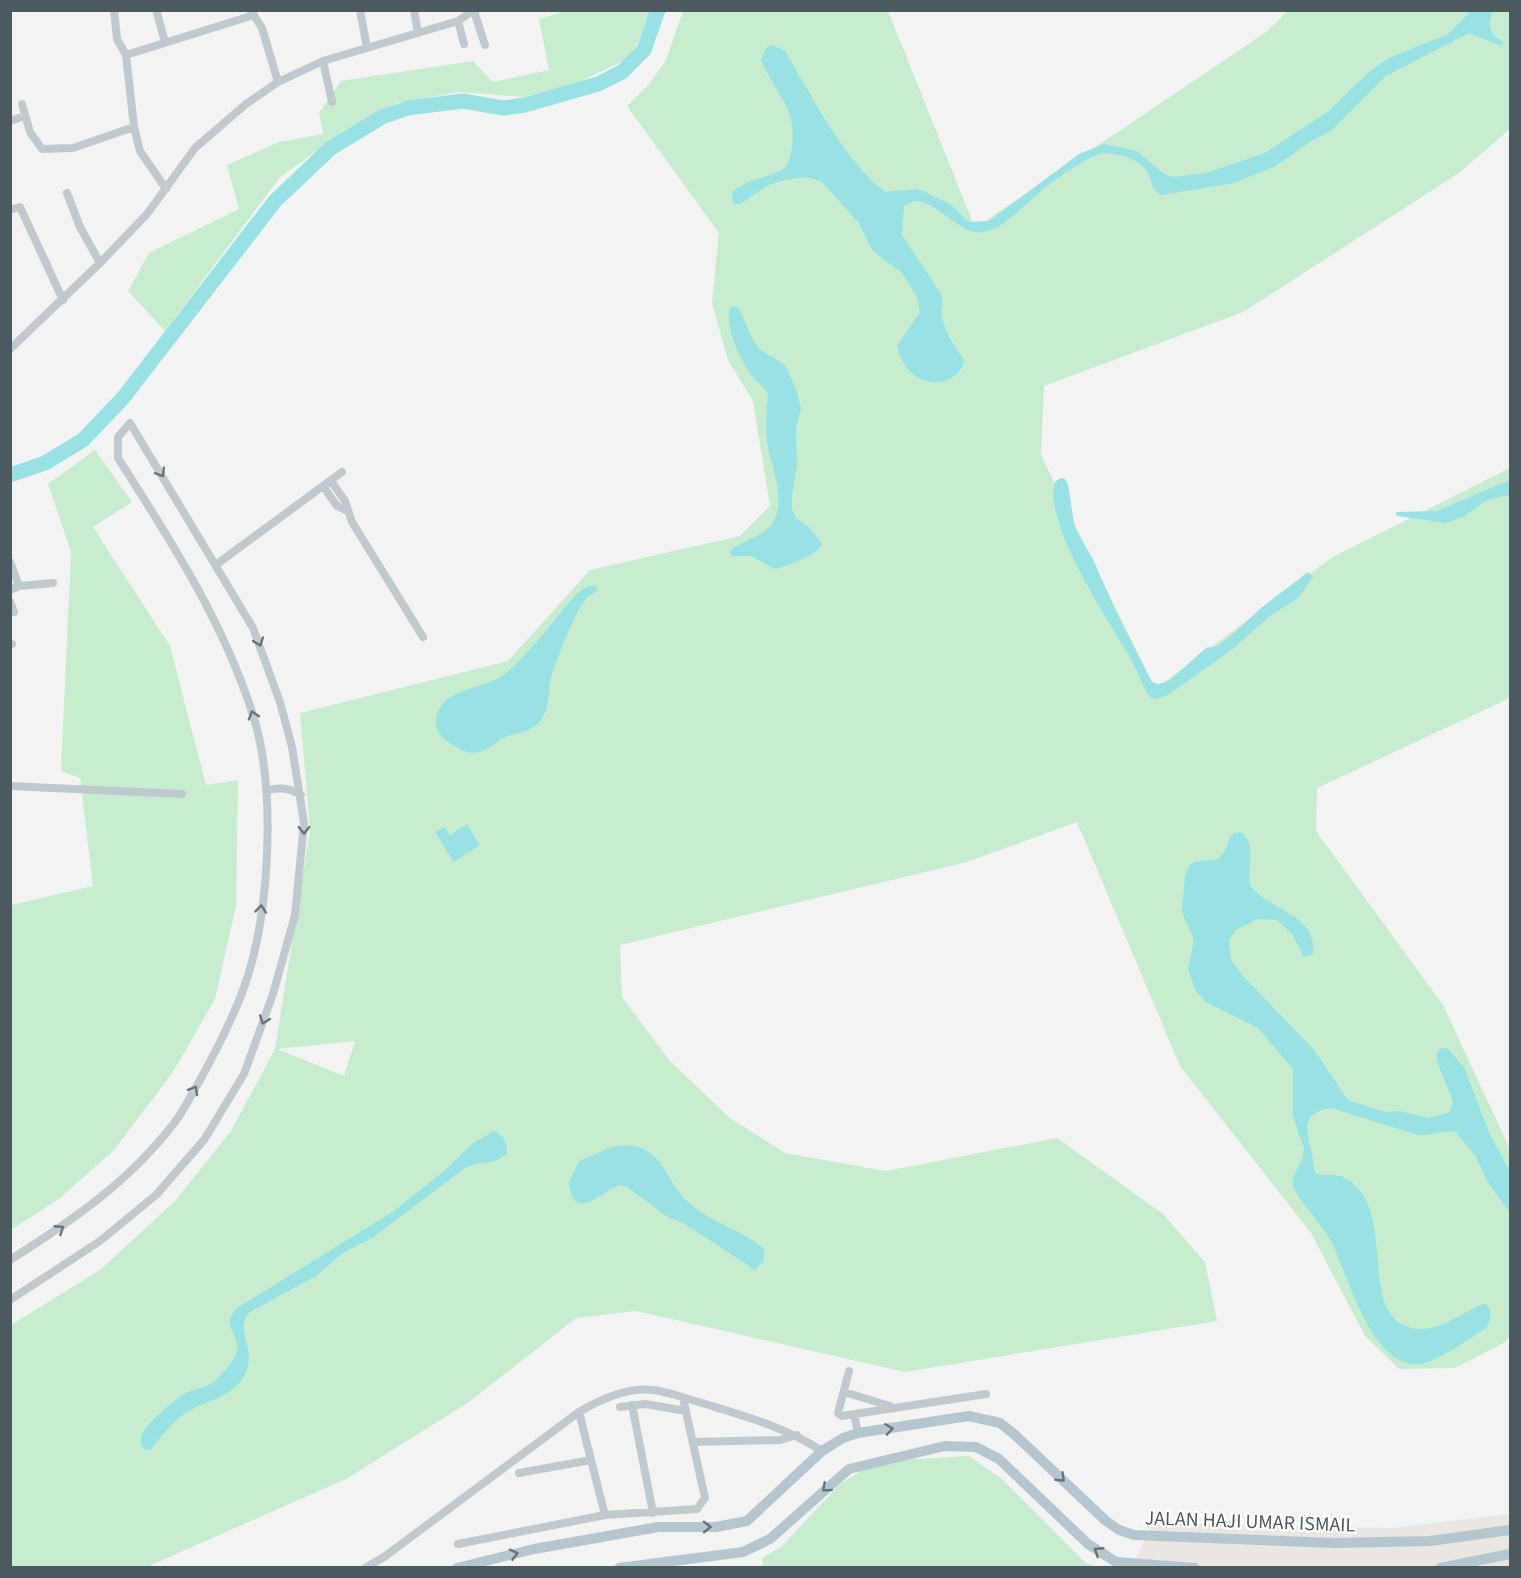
<svg xmlns="http://www.w3.org/2000/svg" width="1521" height="1578" font-family="'Source Sans 3',sans-serif">
  <rect width="100%" height="100%" fill="#f4f3f3"/>
  <!-- commercial -->
  <path fill="#eae6e1" d="M1510 1514V1567L1131 1568 1153 1524 1391 1528Z"/>
  <!-- green -->
  <path fill="#c7eccf" fill-rule="evenodd" d="M565 11H653L646 33 625 60 577 83 524 97 459 92 396 103 328 143 280 177 165 331 128 291 149 253 239 209 227 165 279 142 323 134 319 113 341 81 473 61 493 82 549 70 539 19Z
    M683 11H888L975 228 1265 33 1288 11H1510V129L1459 173 1243 312 1044 386 1041 455 1155 689 1331 558 1510 468V698L1317 788 1316 831 1443 1005 1510 1149V1336L1504 1343 1455 1368 1399 1369 1365 1336 1311 1233 1180 1066 1077 822 967 862 620 945 622 997 670 1061 730 1118 785 1153 886 1171 1057 1138 1163 1214 1205 1262 1217 1321 905 1372 636 1311 576 1318 469 1402 346 1479 151 1565 152 1567 11 1568V1325L100 1270 175 1201 231 1131 275 1049 310 830 300 713 508 661 590 570 740 536 770 506 753 401 728 360 712 303 719 233 627 106 650 83 666 60ZM355 1041 344 1076 277 1049Z
    M95 450 132 502 93 527 170 646 206 785 238 780 236 906 215 999 173 1072 114 1150 60 1198 11 1230V905L93 886 80 778 61 771 71 552 48 484Z
    M969 1456 1002 1479 1086 1563 1098 1567 763 1568 762 1558 782 1546 840 1484 877 1461Z"/>
  <!-- water -->
  <path fill="#99e2e4" d="M1472 10 1493 11C1487 24 1489 36 1504 42L1501 46 1469 33 1386 76 1331 131 1313 140 1274 167 1234 183 1161 195C1151 189 1153 184 1149 175 1142 159 1118 153 1102 153 1081 161 1057 177 1040 192 1023 206 1006 227 984 232 957 238 925 183 904 207L902 235 941 294C945 302 940 308 942 317 944 332 956 347 964 360 963 369 959 373 951 378 926 391 902 372 897 346L920 312 917 297 902 273 873 251 858 222 821 181 806 177 785 180 768 185 740 204H734L732 199 733 191C751 177 767 179 783 169 795 161 794 124 789 113 782 94 768 79 761 60L767 47 772 45 785 51C812 96 844 160 885 192L915 189 923 191 950 204 969 222 989 221 1079 154 1104 144 1137 151 1164 174 1173 177 1206 173 1265 153 1329 111 1370 71 1389 58 1448 34Z
    M733 306 739 308 753 340 761 350 785 365 796 389 801 409 796 429 797 467 792 493V509L795 517 809 527 822 544C817 555 788 566 775 569L751 556H732L729 552C742 539 765 538 774 520 786 496 770 464 767 441 765 425 767 409 768 394 764 385 757 384 752 376 739 357 727 332 729 309Z
    M1060 478 1065 479 1068 484 1075 529 1093 559 1115 610 1152 682 1158 684 1169 681 1206 648 1217 646 1232 635 1261 608 1308 572 1313 577 1298 598 1269 617 1229 652 1169 694 1158 699 1151 698C1142 688 1139 673 1132 661 1111 623 1042 524 1055 482Z
    M1510 480V498L1507 495 1487 500 1463 517 1446 523 1397 516 1396 512 1437 511Z
    M589 586H596L597 591C593 594 589 595 586 599 576 609 553 667 550 682 548 696 550 709 540 721 529 735 513 731 500 740 485 752 474 758 456 747 446 741 434 733 436 720 439 698 457 693 475 687 482 685 490 683 497 679 513 671 545 633 557 617 567 606 575 592 589 586Z
    M467 824 480 845 454 862 435 832 444 827 450 835Z
    M1241 832C1257 843 1247 868 1250 885 1268 911 1318 913 1313 954L1304 957 1293 935 1277 920 1257 919 1236 930 1229 940 1231 960 1243 976 1314 1050 1345 1096 1350 1101 1386 1112 1400 1111 1428 1118 1450 1112 1453 1101 1436 1059 1439 1049 1447 1048 1464 1067 1490 1135 1510 1171V1213L1487 1181 1476 1157 1456 1132C1444 1129 1431 1136 1418 1135L1331 1108C1295 1113 1310 1138 1313 1160 1314 1166 1313 1169 1316 1174 1325 1177 1334 1173 1343 1177 1403 1206 1351 1323 1418 1329 1441 1331 1465 1310 1486 1303 1492 1312 1492 1318 1486 1328 1469 1338 1437 1363 1418 1364 1371 1367 1348 1275 1332 1243 1321 1223 1304 1207 1293 1187V1177L1303 1158 1304 1148 1293 1117V1069L1258 1028 1206 1002 1195 990 1188 969 1194 940 1182 912 1185 877 1189 866 1194 862 1217 859 1224 853 1229 839 1234 833Z
    M494 1131C505 1136 506 1142 507 1153 496 1165 479 1161 465 1168L372 1238 343 1253 316 1276 250 1312C232 1328 259 1350 244 1376 233 1396 209 1400 190 1410 175 1418 162 1436 151 1449L145 1450C142 1446 140 1443 141 1438 143 1425 175 1399 186 1393 196 1388 208 1388 216 1380 223 1373 235 1361 237 1350 239 1331 220 1327 237 1308L394 1211 444 1171 473 1143Z
    M625 1145C665 1147 664 1180 688 1202 710 1222 742 1230 764 1249V1261L755 1270 683 1223 669 1218 627 1187 619 1185C599 1194 573 1223 569 1182L579 1161 612 1147Z"/>
  <g fill="none" stroke-linecap="round" stroke-linejoin="round">
    <!-- river -->
    <path stroke="#99e2e4" stroke-width="15" d="M10 475 45 463 83 440 123 398 275 201 331 148 382 117 408 108 463 101 503 108 525 105 598 84 622 72 644 50 658 10"/>
    <!-- minor -->
    <path stroke="#c0c9cd" stroke-width="8" d="M114 10 117 39 126 55 134 127 140 151 166 189
      M360 10 367 48
      M414 10 418 33
      M251 11 262 28 278 82
      M474 11 485 45
      M157 13 165 42
      M458 21 464 44
      M126 55 254 15
      M323 61 332 102
      M22 104 30 132 42 149 73 148 134 127
      M10 121 24 116
      M67 193 80 227 100 263
      M10 210 20 207 63 300
      M10 349 100 263 147 214 195 148 246 104 278 82 323 61 458 21 474 10
      M331 481 345 501 352 522 423 637
      M323 486 337 506 346 510
      M10 562 19 586
      M217 564 342 472
      M10 590 19 586 53 583
      M10 601 14 612
      M10 644H12
      M10 786 182 794
      M267 790C281 787 289 788 301 795
      M10 1260C73 1220 129 1182 175 1122 184 1110 191 1095 199 1082 215 1053 230 1024 242 993 270 919 277 791 253 715 223 621 171 541 118 458V437L130 423 253 628 280 702 292 747 304 823 295 915 273 994 244 1074 204 1140 156 1195 100 1241 10 1300
      M849 1371 838 1413 842 1416 986 1394
      M844 1392 890 1406
      M632 1405 653 1513
      M620 1407 645 1404 686 1411
      M579 1412 591 1460
      M854 1414 858 1433
      M693 1442 780 1440 797 1435
      M519 1473 591 1460 605 1515
      M458 1544 605 1515 697 1509 705 1498 683 1398
      M365 1568 384 1557 579 1412C601 1399 627 1387 653 1390 670 1392 687 1399 702 1403 744 1416 785 1427 822 1451"/>
    <!-- major -->
    <path stroke="#b6c6ce" stroke-width="10" d="M457 1568 534 1549 658 1527H716L747 1521 822 1451 843 1438 858 1433 969 1416 1000 1423 1014 1434 1106 1521 1119 1530 1134 1535 1334 1543 1430 1541 1510 1530
      M619 1568 743 1552 770 1539 849 1469 945 1446 976 1447 999 1459 1088 1544 1116 1562 1195 1568
      M1440 1568 1510 1554"/>
  </g>
  <!-- one-way arrows -->
  <defs><path id="oneway-chevron" d="M-2-3.5L2.5 0L-2 3.5" fill="none" stroke-width="1.6" stroke-linecap="round" stroke-linejoin="round" transform="scale(1.5)"/></defs>
  <g stroke="#69757a">
    <use href="#oneway-chevron" transform="translate(161 473) rotate(58)"/>
    <use href="#oneway-chevron" transform="translate(259 642) rotate(70)"/>
    <use href="#oneway-chevron" transform="translate(253 715) rotate(-107)"/>
    <use href="#oneway-chevron" transform="translate(304 830) rotate(90)"/>
    <use href="#oneway-chevron" transform="translate(261 909) rotate(-84)"/>
    <use href="#oneway-chevron" transform="translate(264 1020) rotate(110)"/>
    <use href="#oneway-chevron" transform="translate(194 1090) rotate(-60)"/>
    <use href="#oneway-chevron" transform="translate(60 1229) rotate(-33)"/>
  </g>
  <g stroke="#66747a">
    <use href="#oneway-chevron" transform="translate(889 1429) rotate(-8)"/>
    <use href="#oneway-chevron" transform="translate(1061 1478) rotate(44)"/>
    <use href="#oneway-chevron" transform="translate(826 1488) rotate(138)"/>
    <use href="#oneway-chevron" transform="translate(707 1527) rotate(-1)"/>
    <use href="#oneway-chevron" transform="translate(1098 1551) rotate(-147)"/>
    <use href="#oneway-chevron" transform="translate(514 1554) rotate(-14)"/>
  </g>
  <g text-anchor="middle" stroke-width="4.5" stroke-linejoin="round" paint-order="stroke">
    <!-- street labels -->
    <g font-size="20" fill="#4c595e" stroke="#fff">
      <text transform="translate(1250 1521) rotate(2)" y="7">JALAN HAJI UMAR ISMAIL</text>
    </g>
  </g>
  <!-- border -->
  <rect width="1521" height="1578" fill="none" stroke="#4c595e" stroke-width="24"/>
</svg>
